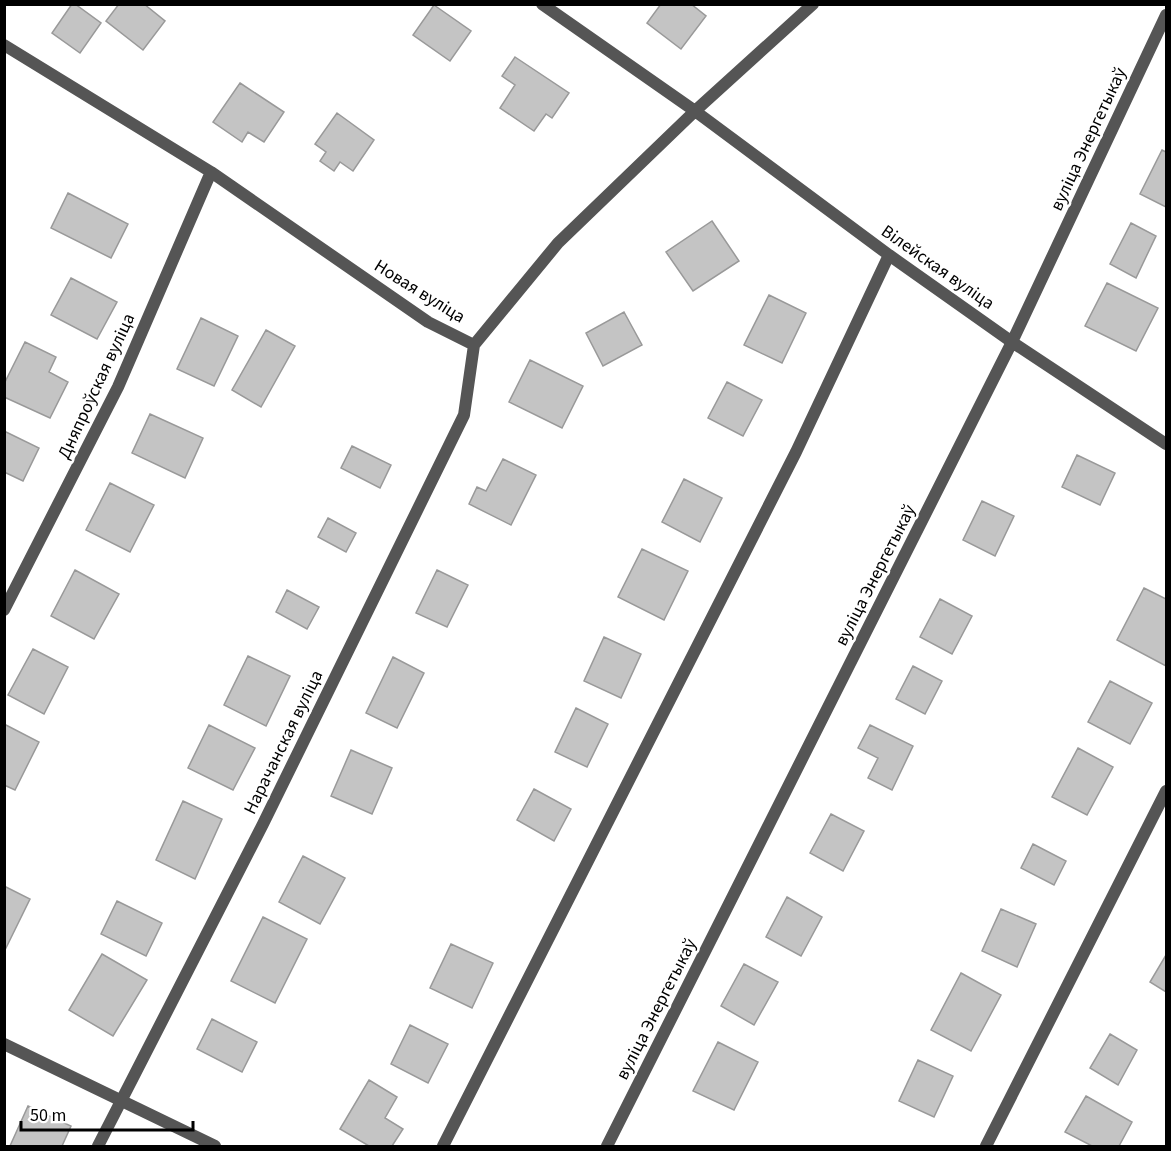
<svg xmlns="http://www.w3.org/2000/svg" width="1171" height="1151" font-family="'Source Sans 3',sans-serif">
  <rect width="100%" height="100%" fill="#fff"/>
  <!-- building -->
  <path fill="#c4c4c4" stroke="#999" stroke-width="1.5" d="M72 4H75L101 23 80 53 52 33Z
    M119 4H144L165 21 143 50 106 21Z
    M661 4H691L706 16 681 49 647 23Z
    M434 5 471 31 450 61 413 35Z
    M515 57 569 93 552 118 546 114 534 131 500 108 515 85 502 76Z
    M240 83 284 112 264 142 248 132 242 142 213 122Z
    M337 113 374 140 353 171 340 162 334 171 320 161 326 152 315 144Z
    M1162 150 1166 152V207L1140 194Z
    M68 193 128 224 111 258 51 228Z
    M712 221 739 261 693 291 666 252Z
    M1131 223 1156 236 1136 278 1110 264Z
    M71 278 117 302 97 339 51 315Z
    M1107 283 1158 308 1136 351 1085 326Z
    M769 295 806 313 782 363 744 345Z
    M624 312 642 345 603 366 586 333Z
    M201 318 238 336 214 386 177 369Z
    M266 330 295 346 261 407 232 390Z
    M25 342 56 357 49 372 68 382 50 418 4 397V384Z
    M530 360 583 386 562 428 509 402Z
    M727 382 762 400 743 436 708 418Z
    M150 414 203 438 185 478 132 453Z
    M4 431 39 448 23 481 4 472Z
    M352 446 391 465 380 488 341 468Z
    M1077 455 1115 473 1100 505 1062 487Z
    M503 459 536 475 511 525 469 504 477 487 486 491Z
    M684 479 722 498 700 542 662 522Z
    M110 483 154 505 130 552 86 530Z
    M982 501 1014 516 995 556 963 540Z
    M328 518 356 533 346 552 318 537Z
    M642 549 688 571 664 620 618 597Z
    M75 570 119 594 94 639 51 616Z
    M437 570 468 585 447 627 416 613Z
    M1144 588 1166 599V666L1117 640Z
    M287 590 319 607 307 629 276 612Z
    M940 599 972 616 952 654 920 637Z
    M604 637 641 654 621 698 584 681Z
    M33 649 68 667 44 714 8 695Z
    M248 656 290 676 266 726 224 705Z
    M393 657 424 673 397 728 366 713Z
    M913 666 942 681 925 714 896 699Z
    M1110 681 1152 703 1130 744 1088 722Z
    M576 708 608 724 587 767 555 752Z
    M4 724 39 742 15 790 4 785Z
    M209 725 255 748 233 790 188 768Z
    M870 725 913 746 892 790 868 778 878 758 858 748Z
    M1078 748 1113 767 1087 815 1052 797Z
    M351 750 392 768 372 814 331 796Z
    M534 789 571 809 554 841 517 820Z
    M183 801 222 819 195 879 156 860Z
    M831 814 864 831 843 871 810 853Z
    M1033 844 1066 861 1054 885 1021 868Z
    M303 856 345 878 320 924 279 902Z
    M4 886 30 899 4 952Z
    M787 897 822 917 801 956 766 937Z
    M117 901 162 923 146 956 101 934Z
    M1001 909 1036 924 1017 967 982 951Z
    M263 917 307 939 275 1003 231 981Z
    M451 944 493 963 472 1008 430 988Z
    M102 954 147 980 113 1036 69 1010Z
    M1166 955V992L1150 982Z
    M744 964 778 982 754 1025 721 1006Z
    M961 973 1001 995 971 1051 931 1030Z
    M212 1019 257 1042 242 1072 197 1049Z
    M410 1025 448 1044 428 1083 391 1064Z
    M1110 1034 1137 1050 1118 1085 1090 1068Z
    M718 1042 758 1062 734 1110 693 1091Z
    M918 1060 953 1076 934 1117 899 1101Z
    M369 1080 397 1097 385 1118 403 1129 392 1146H369L340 1129Z
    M1086 1096 1132 1122 1119 1146H1092L1065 1132Z
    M28 1106 71 1126 62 1146H10Z"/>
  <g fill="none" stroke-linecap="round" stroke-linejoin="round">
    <!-- minor -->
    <path stroke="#555" stroke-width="12" d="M542 4 695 111 889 255 1012 342 1166 444
      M4 45 211 172 428 322 474 345 558 243 695 111 813 4
      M4 610 118 387 211 172
      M4 1044 215 1146
      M98 1146 263 824 464 415 474 345
      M443 1146 796 452 889 255
      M607 1146 1012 342 1166 15
      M986 1146 1166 791"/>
  </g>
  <g text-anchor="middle" stroke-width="5" stroke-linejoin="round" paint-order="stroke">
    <!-- street labels -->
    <g font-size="18" fill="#000" stroke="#fff">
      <text transform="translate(1088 139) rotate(-65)" y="6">вуліца Энергетыкаў</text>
      <text transform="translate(938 267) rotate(35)" y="6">Вілейская вуліца</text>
      <text transform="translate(420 291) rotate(32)" y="6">Новая вуліца</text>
      <text transform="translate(96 386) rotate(-65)" y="6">Дняпроўская вуліца</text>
      <text transform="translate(875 575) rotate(-63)" y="6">вуліца Энергетыкаў</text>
      <text transform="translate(283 742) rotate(-64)" y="6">Нарачанская вуліца</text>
      <text transform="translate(656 1009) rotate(-63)" y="6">вуліца Энергетыкаў</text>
    </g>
  </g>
  <!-- border -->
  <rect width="1171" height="1151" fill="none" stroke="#000000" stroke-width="12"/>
  <!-- scale -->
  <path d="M21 1121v9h172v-9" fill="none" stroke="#000000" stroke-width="3"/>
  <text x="30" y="1121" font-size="18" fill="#000000" stroke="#ffffff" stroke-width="4.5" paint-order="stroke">50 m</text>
</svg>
